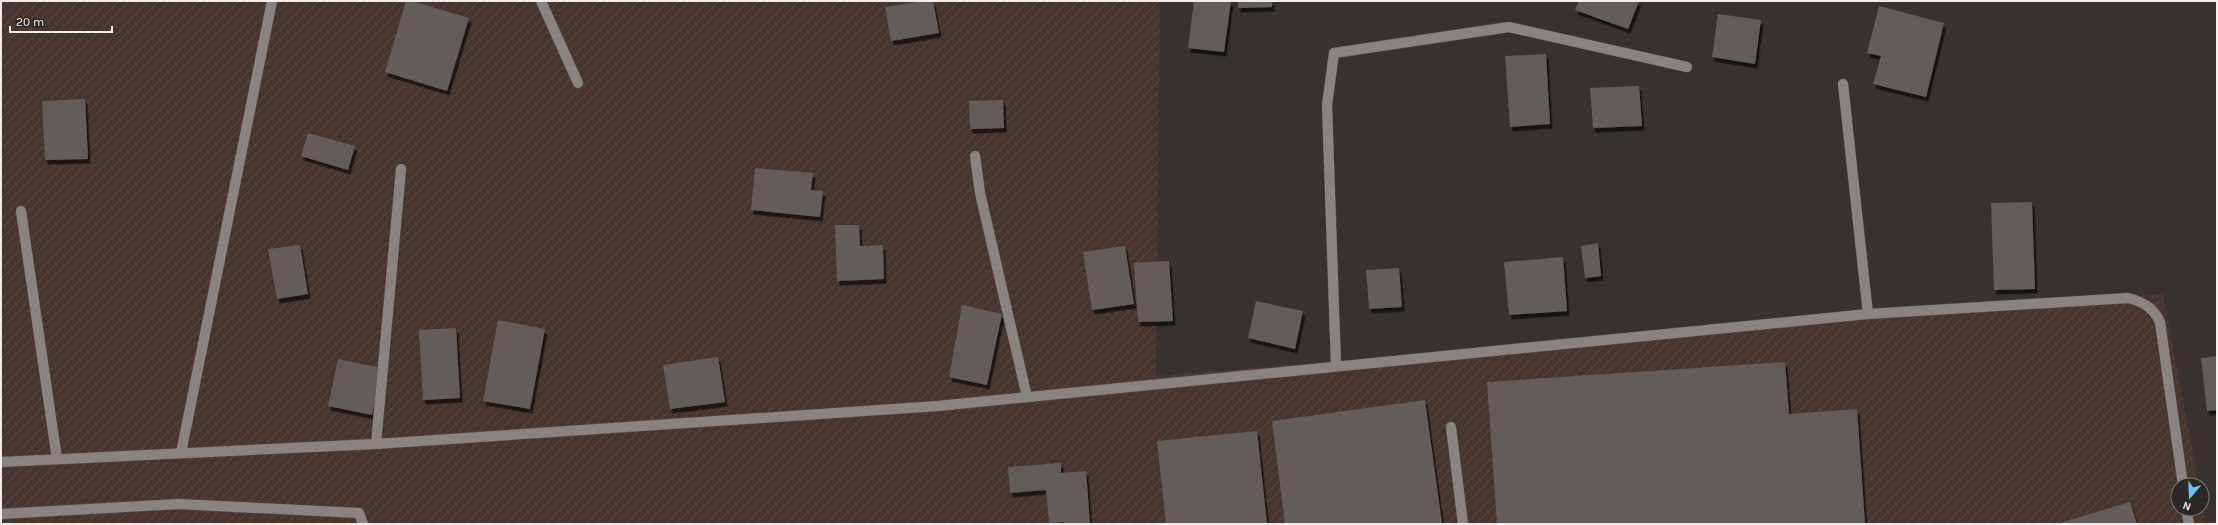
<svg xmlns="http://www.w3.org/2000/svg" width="2218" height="525" font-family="Karla,sans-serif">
  <defs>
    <pattern id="industrial-furrows" width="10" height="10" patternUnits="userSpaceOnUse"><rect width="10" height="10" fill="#48352e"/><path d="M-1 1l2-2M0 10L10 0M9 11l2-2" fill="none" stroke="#5a4942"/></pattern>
    <filter id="shadow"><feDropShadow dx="2.5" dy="4.5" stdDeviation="0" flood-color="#0009"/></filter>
  </defs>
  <rect width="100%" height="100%" fill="#38312e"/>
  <!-- industrial -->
  <path fill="url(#industrial-furrows)" d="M1 1H1160L1156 376 2163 294 2199 485H2178V509H2202V504L2206 524H1Z"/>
  <!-- building -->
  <path fill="#635b59" filter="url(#shadow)" d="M406 1H412L469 18 447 91 385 72Z
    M923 1H933L939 33 891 41 885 7Z
    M1194 1H1231L1224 52 1188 48Z
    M1238 1H1272V7L1238 8Z
    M1579 1H1639L1628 29 1575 10Z
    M1879 6 1944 23 1926 97 1873 84 1881 56 1867 53Z
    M1718 14 1761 20 1755 64 1712 57Z
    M1546 54 1550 124 1510 127 1505 56Z
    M1639 86 1642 126 1593 128 1590 88Z
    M85 99 88 159 45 160 42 101Z
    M1003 100 1004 128 970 129 969 101Z
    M308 133 355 146 348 170 301 156Z
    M755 168 813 173 811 190 823 191 820 217 751 210Z
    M2032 202 2035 289 1994 290 1991 203Z
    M835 225H859L860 246 883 245 884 279 837 281Z
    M1598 243 1601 276 1585 278 1581 246Z
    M300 245 308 294 277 299 268 249Z
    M1125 246 1134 304 1092 310 1083 252Z
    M1563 257 1567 311 1509 315 1504 262Z
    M1169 261 1173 321 1138 322 1134 263Z
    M1399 268 1402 307 1369 309 1366 270Z
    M1256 301 1303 311 1295 349 1248 338Z
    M962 305 1002 314 987 385 949 377Z
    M498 320 545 329 530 409 483 401Z
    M456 328 460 398 423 400 419 330Z
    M2217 356V410L2207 411 2201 358Z
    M718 357 725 402 670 409 663 365Z
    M338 359 382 368 372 415 328 406Z
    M1785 362 1789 414 1857 409 1865 524H1497L1487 382Z
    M1425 400 1442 524H1285L1272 421Z
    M1257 431 1267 524H1166L1157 441Z
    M1061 463V473L1086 471 1090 524H1064V522L1049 523 1046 490 1010 493 1008 467Z
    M2130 502 2137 524H2057Z"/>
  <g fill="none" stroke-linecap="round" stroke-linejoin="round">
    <!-- service casing -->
    <g stroke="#56504e" stroke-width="11">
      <path id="service" d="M975 156 980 193 1027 397
        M21 211 57 459
        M1451 427 1463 524
        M181 453 272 1
        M1 514 178 504 359 513 363 524"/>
    </g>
    <!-- minor casing -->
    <g stroke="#56504e" stroke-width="11">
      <path id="minor" d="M541 1 578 83
        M1843 84 1868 314
        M1336 366 1327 105 1334 53 1509 27 1687 67
        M376 444 401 169
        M1 462 376 444 938 406 1868 314 2128 298C2143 302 2153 307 2160 322L2183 485
        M2186 509 2189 524"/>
    </g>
    <!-- service -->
    <use href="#service" stroke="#8b8380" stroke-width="10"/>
    <!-- minor -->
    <use href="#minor" stroke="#8b8380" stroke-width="10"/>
  </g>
  <!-- border -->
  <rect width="2218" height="525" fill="none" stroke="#f2edec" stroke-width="4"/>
  <!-- north arrow -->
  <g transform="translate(2190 497) rotate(199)"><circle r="19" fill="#2d2725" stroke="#7c7675"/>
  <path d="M0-3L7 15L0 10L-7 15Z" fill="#68c4f0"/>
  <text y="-6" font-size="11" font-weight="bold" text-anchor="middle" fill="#f2edec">N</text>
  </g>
  <!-- scale -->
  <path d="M10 26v6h102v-6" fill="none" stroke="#f2edec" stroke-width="2"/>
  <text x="16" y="26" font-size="12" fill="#f2edec" stroke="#2d2725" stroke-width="3" paint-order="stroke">20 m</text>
</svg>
